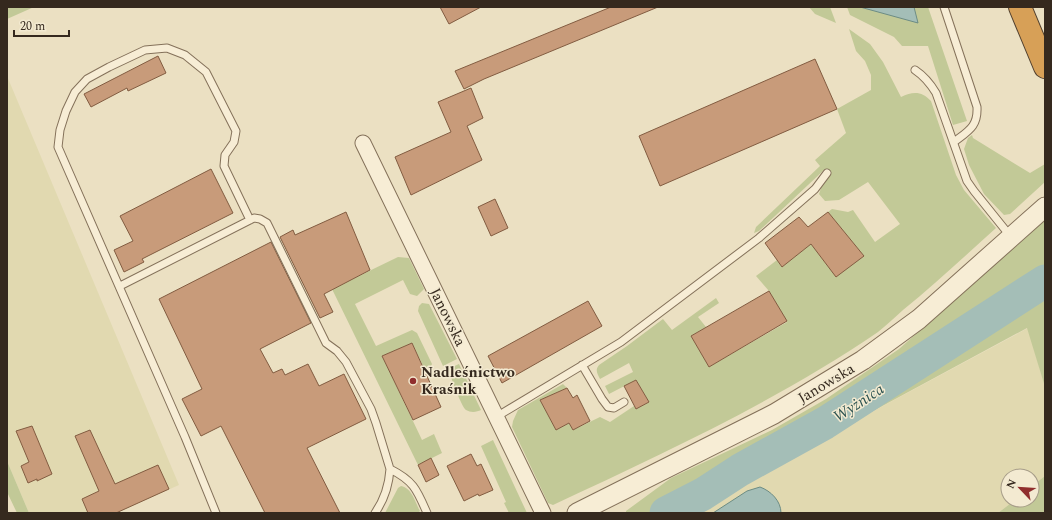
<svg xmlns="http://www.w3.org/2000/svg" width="1052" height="520" font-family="Spectral,serif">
  <rect width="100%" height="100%" fill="#ebe0c2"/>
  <!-- farmland -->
  <path fill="#e1d9b0" d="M7 76 179 485 116 513H29L7 461Z
    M1028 328 1045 387V476L1032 486V476H1008V500H1015L998 513H684Z"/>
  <!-- green -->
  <path fill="#c2c997" d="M7 7H34L7 19Z
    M809 7H830L836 23 815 14Z
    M847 7H860L917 22 914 7H928L967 121 953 125 928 46H902L894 37 850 15Z
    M849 29 870 44 883 62 901 97C913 91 922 91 931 101L956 175 964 190 996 228C965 256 935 284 903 310 895 317 887 325 878 332 777 401 664 453 553 505L548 503 512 427 513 421 518 410 563 384 567 388 540 400 556 430 569 423 573 430 600 417 610 422 634 406 636 409 649 402 636 380 609 394 605 386 633 372 629 363 600 379C597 373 595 370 599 365L627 346 663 319 672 330 716 298 719 303 698 317 706 327 691 336 709 367 787 322 769 291 756 276 777 260 782 267 811 244 836 276 864 256 828 212 832 209 848 212 853 210 875 242 900 224 868 182 839 200 825 201 819 194 822 185 829 176 824 170 759 231 754 233 756 227 820 166 815 160 846 133 837 109 871 90V75L865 61 856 51Z
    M972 135 973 138 1030 173 1045 164V182L1010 214 1004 215 984 194 969 165 964 149 968 138Z
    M1045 219V277L824 421 738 468 702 492 662 513H626V511L671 478 772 430 826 399 899 349Z
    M398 257 409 258 424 289 417 296 410 294 403 280 355 304 376 346 412 330 417 333 432 364 430 368 425 370 412 343 382 356 422 440 434 434 442 453 418 465 332 289Z
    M1045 289V387L1027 328 684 513H674L830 425Z
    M422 303 429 304 457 359 443 366 418 311 419 306Z
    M459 364 481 410C477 412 471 413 466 410 461 406 451 377 448 369Z
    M493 440 527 513H509L504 503 506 502 481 446Z
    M7 461 29 513H17L7 492Z
    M1045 476V513H998L1015 500H1032V486Z
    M401 486C412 488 415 502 420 511L418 513H385L398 488Z"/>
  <!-- water -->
  <path fill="#a4beb7" stroke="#6c8c84" d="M860 7H914L918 23Z
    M760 487C771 491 781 501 781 513H713L747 491Z"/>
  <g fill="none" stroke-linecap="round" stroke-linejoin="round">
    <!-- river -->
    <path stroke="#a4beb7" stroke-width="33" d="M666 513 703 494 740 470 825 423 1045 281"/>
  </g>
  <!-- building -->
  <path fill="#c89b7a" stroke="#825c41" d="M440 7H481L449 24Z
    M611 7H658L484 79 464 89 455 71Z
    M158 56 166 73 128 91 127 88 91 107 84 94Z
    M815 59 837 109 660 186 639 136Z
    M471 88 483 118 467 126 482 160 411 195 395 157 451 132 438 102Z
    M211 169 233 213 142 259 144 262 124 272 114 250 133 241 120 216Z
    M495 199 508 228 491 236 478 207Z
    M346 212 370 270 324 294 333 312 320 318 280 237 293 230 295 235Z
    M828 212 864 256 836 277 811 244 782 267 765 243 799 217 808 227Z
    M271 242 311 323 260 349 273 373 282 369 285 375 308 364 319 386 344 374 366 419 307 448 340 513H265L221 426 201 436 182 399 202 389 159 299Z
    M769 291 787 321 709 367 691 336Z
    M588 301 602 326 502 383 488 356Z
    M412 343 441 407 413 420 382 356Z
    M636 380 649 402 636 409 624 386Z
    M567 388 573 398 577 395 590 421 573 430 569 423 556 430 540 400Z
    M32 426 52 474 37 481V479L28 483 21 466 29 462 16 431Z
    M90 430 115 484 158 465 169 489 116 513H88L82 499 99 491 75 436Z
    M471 454 477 466 481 464 493 490 479 496 478 494 464 501 447 466Z
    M431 458 439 475 426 482 418 465Z"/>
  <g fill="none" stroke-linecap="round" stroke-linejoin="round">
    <!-- service casing -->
    <g stroke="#84715a" stroke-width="9">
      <path id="service" d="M944 7 977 107C978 127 968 131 954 142
        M915 70C924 76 930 83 936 93L967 181 974 191 1011 237
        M120 286 254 218 260 219 267 223 326 343 337 351 346 362 371 409 376 423 390 469C414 481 417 490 427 513
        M582 365 602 399 608 407 614 408 624 402
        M496 417 621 342 759 238 815 189 827 173
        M216 513 185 437 58 147 60 130 66 111 75 92 87 79 109 67 145 50 167 48 185 55 206 72 236 131 234 142 225 155 224 166 250 220
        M375 513C384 500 389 485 390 469"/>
    </g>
    <!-- minor casing -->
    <g stroke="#84715a" stroke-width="17">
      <path id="minor" d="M363 143 543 513"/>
    </g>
    <!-- tertiary casing -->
    <g stroke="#84715a" stroke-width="21">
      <path id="tertiary" d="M577 513 774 414 863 360 919 319 1045 207"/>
    </g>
    <!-- motorway casing -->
    <g stroke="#52402e" stroke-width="24">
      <path id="motorway" d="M1020 7 1045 67"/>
    </g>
    <!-- service -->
    <use href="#service" stroke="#f7edd5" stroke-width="7"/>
    <!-- minor -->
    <use href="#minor" stroke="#f7edd5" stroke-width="15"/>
    <!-- tertiary -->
    <use href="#tertiary" stroke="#f7edd5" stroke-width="19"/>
    <!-- motorway -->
    <use href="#motorway" stroke="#d7a057" stroke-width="22"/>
  </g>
  <!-- markers -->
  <circle fill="#902e2d" stroke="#f3ead1" stroke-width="1.5" cx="413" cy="381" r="4"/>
  <g text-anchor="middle" stroke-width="3" stroke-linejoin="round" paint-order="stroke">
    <!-- street labels -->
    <g font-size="15" fill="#35291e" stroke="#f3ead1">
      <text transform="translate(448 317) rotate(64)" y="5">Janowska</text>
      <text transform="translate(826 383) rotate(-31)" y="5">Janowska</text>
    </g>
    <!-- poi labels -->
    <g font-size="15" font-weight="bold" fill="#35291e" stroke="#f3ead1" text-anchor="start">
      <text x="421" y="377">Nadleśnictwo<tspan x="421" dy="17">Kraśnik</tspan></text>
    </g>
    <!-- water labels -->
    <g font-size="16" font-style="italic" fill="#2e5452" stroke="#f3ead1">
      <text transform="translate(858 402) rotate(-33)" y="6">Wyżnica</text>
    </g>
  </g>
  <!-- border -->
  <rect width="1052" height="520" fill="none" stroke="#35291e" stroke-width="16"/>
  <!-- north arrow -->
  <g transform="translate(1020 488) rotate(295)"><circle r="19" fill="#f3ead1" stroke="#a79d89"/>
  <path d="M0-3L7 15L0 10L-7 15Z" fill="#902e2d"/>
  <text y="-6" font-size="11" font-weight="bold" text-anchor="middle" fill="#35291e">N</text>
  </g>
  <!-- scale -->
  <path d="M14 30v6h55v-6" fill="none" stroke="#35291e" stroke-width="2"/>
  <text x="20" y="30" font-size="12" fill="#35291e" stroke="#f3ead1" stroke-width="3" paint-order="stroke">20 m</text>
</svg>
